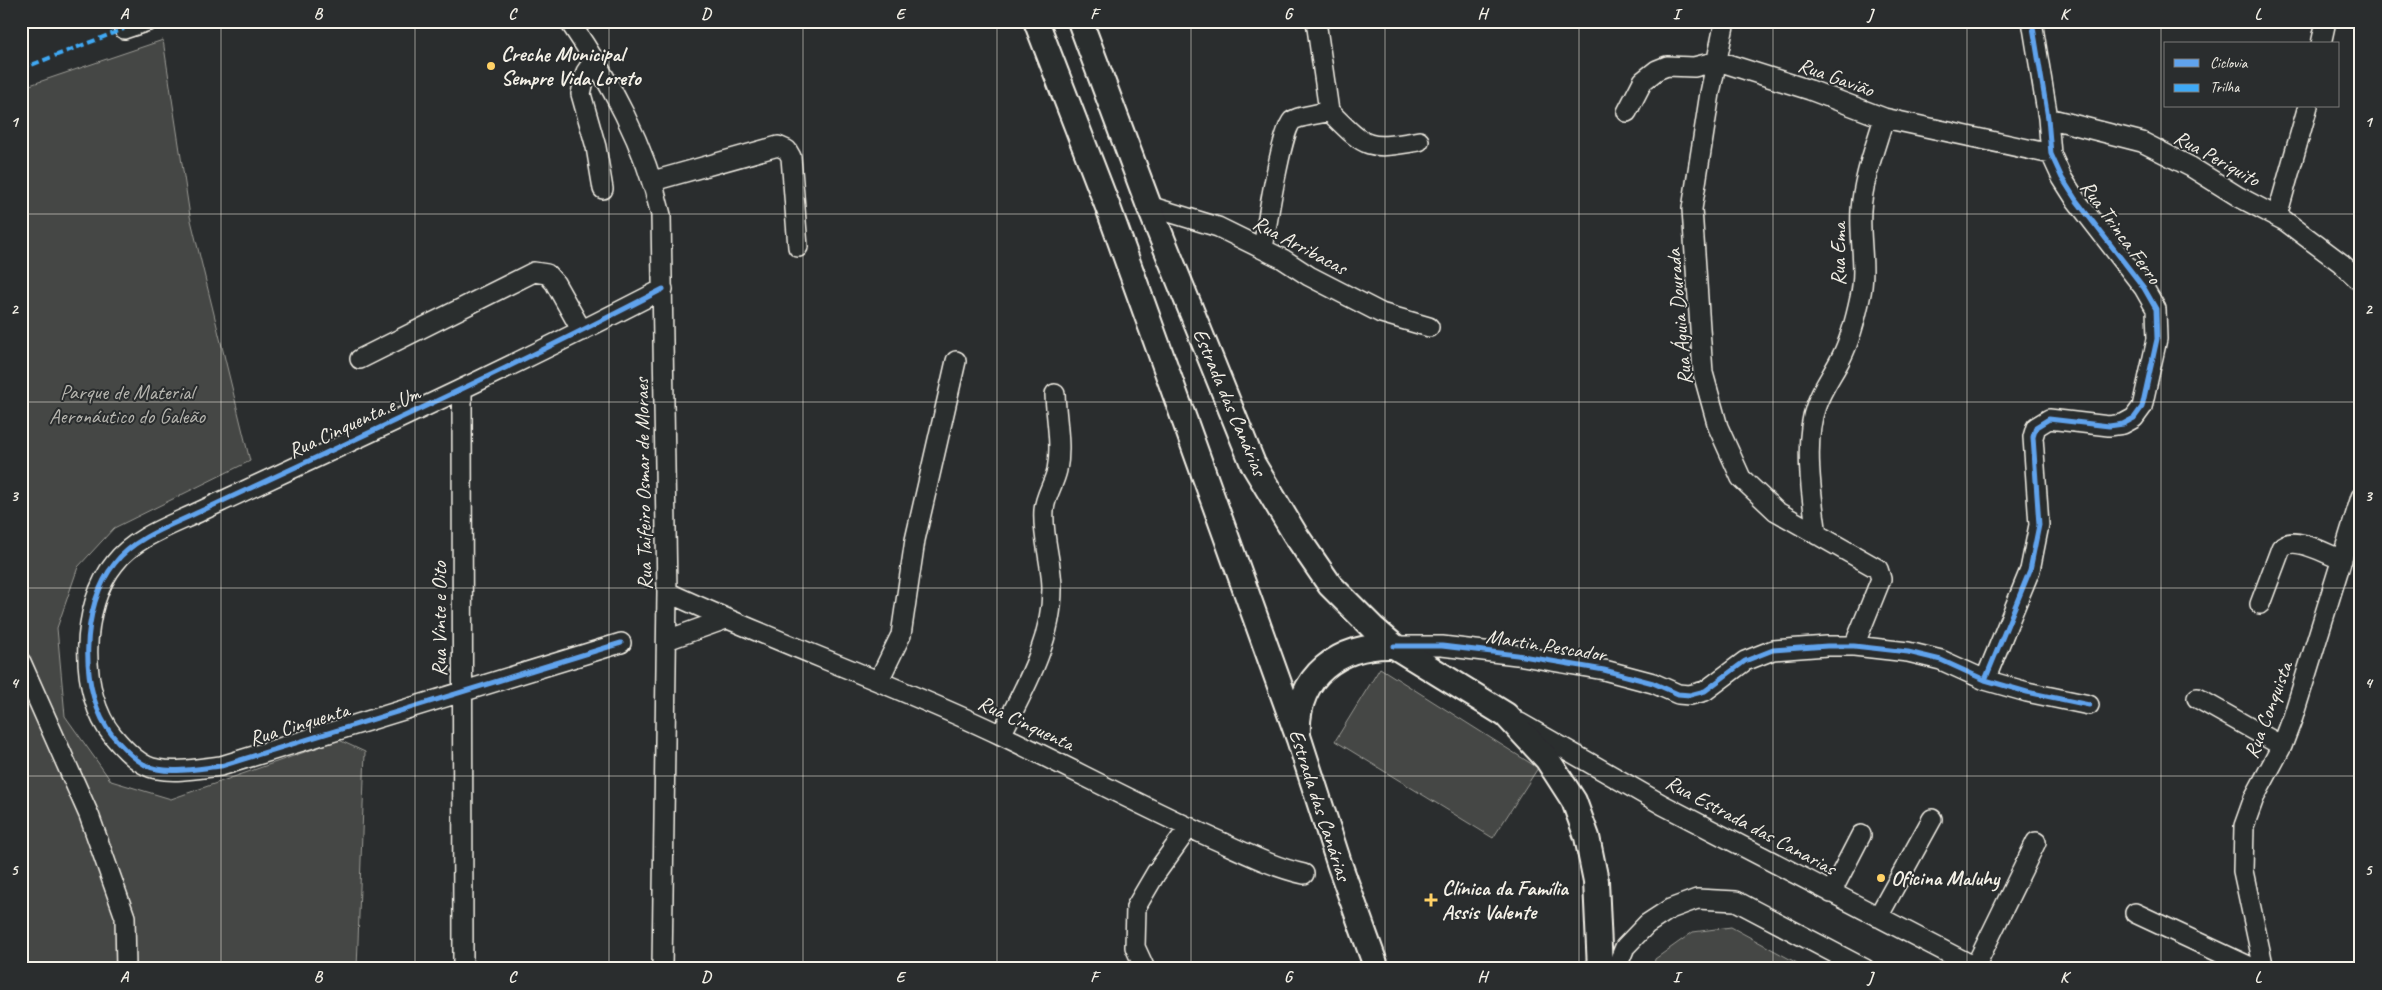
<svg xmlns="http://www.w3.org/2000/svg" width="2382" height="990" font-family="Caveat,sans-serif">
  <rect width="100%" height="100%" fill="#2a2d2e"/>
  <filter id="ink" filterUnits="userSpaceOnUse"><feTurbulence type="fractalNoise" baseFrequency=".02" numOctaves="2"/><feDisplacementMap in="SourceGraphic" scale="10" xChannelSelector="R" yChannelSelector="G"/><feConvolveMatrix kernelMatrix="1 2 1 2 8 2 1 2 1" color-interpolation-filters="sRGB"/></filter>
  <g filter="url(#ink)">
    <!-- green -->
    <path fill="#444645" stroke="#9c9c96" d="M163 40 190 216 250 461 114 528 78 567 57 628 65 716 111 781 171 799 339 740 365 752 357 969H21V88Z
      M1380 668 1538 768 1493 838 1335 741Z
      M1731 927 1808 969H1653L1655 959 1693 932Z"/>
    <g fill="none" stroke-linecap="round" stroke-linejoin="round">
      <!-- minor casing -->
      <g stroke="#f4f1e8" stroke-width="22">
        <path id="minor" d="M569 21C610 81 645 145 661 215L667 592 662 969
          M1725 21 1710 93 1692 209 1703 373 1718 427 1741 478 1776 511 1878 569 1881 579 1854 646
          M124 29 148 21
          M2321 44 2326 21
          M595 59 586 72 581 94 596 147 603 189
          M1329 111C1367 149 1366 150 1419 141
          M1627 112 1643 81 1657 70 1667 66 1694 67 1718 61 1810 90 1884 118 2051 154
          M2048 118 2142 142 2191 167 2239 197 2285 221 2341 263 2361 282
          M653 181 778 146 787 150 791 157 798 247
          M1149 206 1218 227 1283 259 1309 276 1381 313 1429 327
          M2277 216 2308 106
          M1263 249C1266 229 1281 132 1292 121 1298 116 1321 114 1329 111L1316 21
          M360 359 534 272 547 274 555 283 582 331
          M462 390 463 969
          M1817 535C1812 499 1803 441 1816 406 1822 388 1834 373 1842 356 1851 338 1856 317 1860 298 1867 269 1859 239 1861 210 1863 179 1875 148 1884 118
          M667 592C777 643 892 683 1001 735 1072 769 1141 806 1212 838 1242 851 1272 867 1304 874
          M2260 604 2281 548C2294 534 2326 554 2342 560
          M667 640 726 619
          M621 643 221 766C201 768 177 773 157 769 141 767 123 748 113 736 78 694 80 605 115 563 135 537 172 525 201 511 229 498 257 485 285 472 412 413 538 354 663 289
          M1394 646H1442L1517 655 1604 670 1653 683 1678 694 1690 695 1705 691 1745 661 1773 650 1827 646H1854L1908 652 1941 660 1985 680 2027 692 2089 705
          M21 662 89 815 125 917 126 969
          M879 680 901 635 915 540 956 361
          M1985 680 2030 570 2039 525 2033 437 2036 427 2049 419 2109 426 2123 424 2134 418 2142 407 2157 339 2156 309 2144 288 2076 200 2062 178 2051 154 2048 118 2032 21
          M2197 698 2282 746
          M1520 723 1663 805 1979 969
          M1001 735C1024 689 1052 642 1052 589 1052 563 1042 536 1044 510 1045 496 1054 484 1057 470 1062 446 1056 419 1055 394
          M1831 893 1861 835
          M2135 913 2255 969
          M1878 917 1932 819
          M1145 969 1135 947 1136 907 1156 873 1189 827
          M1616 969 1625 947 1647 924 1670 909 1697 899 1736 901 1865 969
          M1974 969 2036 842
          M2264 969 2243 871 2244 826 2254 798 2282 746 2293 717 2361 497"/>
      </g>
      <!-- major casing -->
      <g stroke="#f4f1e8" stroke-width="28">
        <path id="major" d="M1036 21 1109 210 1299 739 1340 866 1377 969
          M1080 21 1149 206 1253 464 1295 534 1330 585 1373 628 1394 646 1506 715 1547 759 1574 801 1587 837 1596 881 1600 969
          M1298 734C1295 676 1340 644 1394 646"/>
      </g>
      <!-- minor -->
      <use href="#minor" stroke="#2a2d2e" stroke-width="19"/>
      <!-- major -->
      <use href="#major" stroke="#2a2d2e" stroke-width="24"/>
      <!-- quiet -->
      <path stroke="#3fa9f5" stroke-width="4" stroke-dasharray="8 4" stroke-linecap="butt" d="M21 69 124 29"/>
      <!-- cycleway casing -->
      <g stroke="#2a2d2e" stroke-width="8">
        <path id="cycleway" d="M621 643 221 766C201 768 177 773 157 769 141 767 123 748 113 736 78 694 80 605 115 563 135 537 172 525 201 511 229 498 257 485 285 472 412 413 538 354 663 289
          M1394 646H1442L1517 655 1604 670 1653 683 1678 694 1690 695 1705 691 1745 661 1773 650 1827 646H1854L1908 652 1941 660 1985 680 2027 692 2089 705
          M1985 680 2030 570 2039 525 2033 437 2036 427 2049 419 2109 426 2123 424 2134 418 2142 407 2157 339 2156 309 2144 288 2076 200 2062 178 2051 154 2048 118 2032 21"/>
      </g>
      <!-- cycleway -->
      <use href="#cycleway" stroke="#60a3ed" stroke-width="5"/>
    </g>
  </g>
  <!-- grid -->
  <path fill="none" stroke="#f4f1e8" stroke-width="1" stroke-opacity="0.55" d="M221 21V969M415 21V969M609 21V969M803 21V969M997 21V969M1191 21V969M1385 21V969M1579 21V969M1773 21V969M1967 21V969M2161 21V969M21 214H2361M21 402H2361M21 588H2361M21 776H2361"/>
  <!-- markers -->
  <g fill="#ffd166" stroke="#2a2d2e" stroke-width="2">
    <circle cx="491" cy="66" r="5"/>
    <circle cx="1881" cy="878" r="5"/>
    <path d="M1428.5 892.5h5v5h5v5h-5v5h-5v-5h-5v-5h5z"/>
  </g>
  <g text-anchor="middle" stroke-width="4" stroke-linejoin="round" paint-order="stroke">
    <!-- poi labels -->
    <g font-size="21" font-weight="bold" fill="#f4f1e8" stroke="#2a2d2e" text-anchor="start">
      <text x="501" y="61">Creche Municipal<tspan x="501" dy="24">Sempre Vida Loreto</tspan></text>
      <text x="1891" y="885">Oficina Maluhy</text>
      <text x="1442" y="895">Clínica da Família<tspan x="1442" dy="24">Assis Valente</tspan></text>
    </g>
    <!-- street labels -->
    <g font-size="21" fill="#f4f1e8" stroke="#2a2d2e">
      <text transform="translate(1836 77) rotate(20)" y="7">Rua Gavião</text>
      <text transform="translate(2217 158) rotate(29)" y="7">Rua Periquito</text>
      <text transform="translate(2121 232) rotate(54)" y="7">Rua Trinca Ferro</text>
      <text transform="translate(1300 245) rotate(28)" y="7">Rua Arribacas</text>
      <text transform="translate(1838 254) rotate(-90)" y="7">Rua Ema</text>
      <text transform="translate(1679 317) rotate(-95)" y="7">Rua Águia Dourada</text>
      <text transform="translate(1230 402) rotate(67)" y="7">Estrada das Canárias</text>
      <text transform="translate(354 422) rotate(-25)" y="7">Rua Cinquenta e Um</text>
      <text transform="translate(643 484) rotate(-91)" y="7">Rua Taifeiro Osmar de Moraes</text>
      <text transform="translate(439 619) rotate(-90)" y="7">Rua Vinte e Oito</text>
      <text transform="translate(1546 645) rotate(9)" y="7">Martin Pescador</text>
      <text transform="translate(2268 710) rotate(-69)" y="7">Rua Conquista</text>
      <text transform="translate(1026 723) rotate(25)" y="7">Rua Cinquenta</text>
      <text transform="translate(299 724) rotate(-17)" y="7">Rua Cinquenta</text>
      <text transform="translate(1320 805) rotate(72)" y="7">Estrada das Canárias</text>
      <text transform="translate(1751 825) rotate(28)" y="7">Rua Estrada das Canarias</text>
    </g>
    <!-- park labels -->
    <g font-size="21" fill="#b6b5af" stroke="#2a2d2e">
      <text x="127" y="399">Parque de Material<tspan x="127" dy="24">Aeronáutico do Galeão</tspan></text>
    </g>
  </g>
  <!-- margin -->
  <rect width="2382" height="990" fill="none" stroke="#2a2d2e" stroke-width="55"/>
  <!-- legend -->
  <rect x="2164" y="42" width="175" height="65" fill="#2a2d2e" stroke="#7b7b78"/>
  <rect x="2174" y="59" width="25" height="8" fill="#60a3ed" stroke="#7b7b78"/>
  <text x="2210" y="68" font-size="15" fill="#f4f1e8">Ciclovia</text>
  <rect x="2174" y="84" width="25" height="8" fill="#3fa9f5" stroke="#7b7b78"/>
  <text x="2210" y="92" font-size="15" fill="#f4f1e8">Trilha</text>
  <rect x="28" y="28" width="2326" height="934" fill="none" stroke="#f4f1e8" stroke-width="2"/>
  <g font-size="16" text-anchor="middle" font-weight="bold" fill="#f4f1e8">
    <text x="124" y="19">A</text>
    <text x="318" y="19">B</text>
    <text x="512" y="19">C</text>
    <text x="706" y="19">D</text>
    <text x="900" y="19">E</text>
    <text x="1094" y="19">F</text>
    <text x="1288" y="19">G</text>
    <text x="1482" y="19">H</text>
    <text x="1676" y="19">I</text>
    <text x="1870" y="19">J</text>
    <text x="2064" y="19">K</text>
    <text x="2258" y="19">L</text>
    <text x="14" y="127">1</text>
    <text x="2368" y="127">1</text>
    <text x="14" y="314">2</text>
    <text x="2368" y="314">2</text>
    <text x="14" y="501">3</text>
    <text x="2368" y="501">3</text>
    <text x="14" y="688">4</text>
    <text x="2368" y="688">4</text>
    <text x="14" y="875">5</text>
    <text x="2368" y="875">5</text>
    <text x="124" y="982">A</text>
    <text x="318" y="982">B</text>
    <text x="512" y="982">C</text>
    <text x="706" y="982">D</text>
    <text x="900" y="982">E</text>
    <text x="1094" y="982">F</text>
    <text x="1288" y="982">G</text>
    <text x="1482" y="982">H</text>
    <text x="1676" y="982">I</text>
    <text x="1870" y="982">J</text>
    <text x="2064" y="982">K</text>
    <text x="2258" y="982">L</text>
  </g>
</svg>
